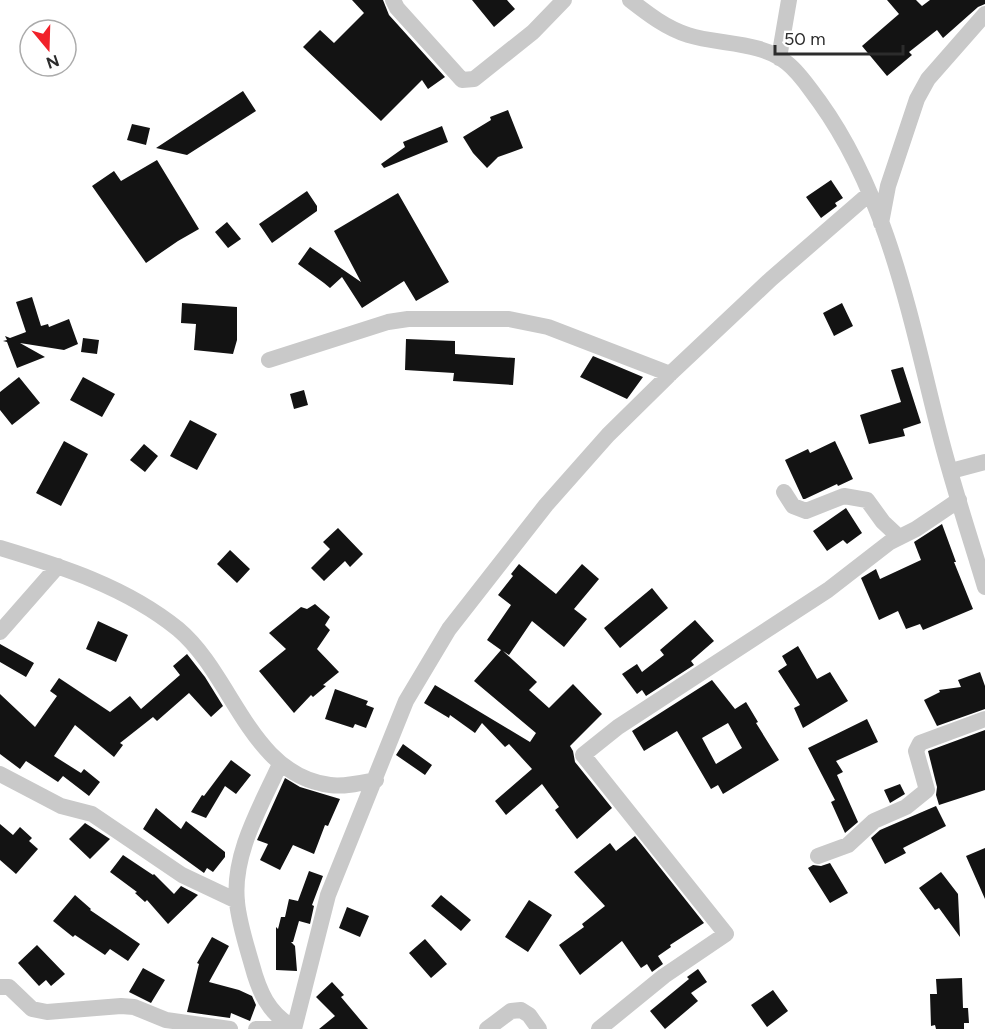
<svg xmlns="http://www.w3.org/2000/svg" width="985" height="1029" font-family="Figtree,sans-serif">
  <rect width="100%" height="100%" fill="#fff"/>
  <!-- building -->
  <path fill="#131313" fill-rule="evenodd" d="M352 0H383L389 15 445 77 428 89 422 80 381 121 303 47 320 30 334 43 364 13Z
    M472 0H507L515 9 494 27Z
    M887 0H916L922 6 930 0H985V4L978 7 943 38 937 30 909 52 912 55 887 76 862 46 899 14Z
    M243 91 256 111 187 155 156 148Z
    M508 110 523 148 498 157 487 168 473 153 463 137 491 120 490 117Z
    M132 124 150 128 146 145 127 140Z
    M442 126 448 142 384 168 381 164 405 147 403 142Z
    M157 160 199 229 178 241 146 263 92 186 114 171 121 181Z
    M831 180 843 198 835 203 837 206 821 218 806 197Z
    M307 191 317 206V211L272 243 259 224Z
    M398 193 449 282 416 301 404 281 362 308 342 277 330 288 324 283 298 264 310 247 361 282 334 231Z
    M227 222 241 239 228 248 215 232Z
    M32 297 41 326 48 324 49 327 69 319 78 344 64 350 20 343 45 357 17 368 7 342 3 341 7 340 5 336 10 338 26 332 16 302Z
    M182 303 237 307V340L233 354 194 350 196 324 181 323Z
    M842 303 853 326 834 336 823 313Z
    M83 338 99 340 97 354 81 352Z
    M406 339 455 341V354L515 358 513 385 453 381 454 373 405 370Z
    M593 356 643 377 627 399 580 377Z
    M903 367 921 423 903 429 905 436 869 444 860 415 901 402 891 370Z
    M19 377 40 403 12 425 0 410V392Z
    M83 377 115 394 102 417 70 400Z
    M304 390 308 405 294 409 290 394Z
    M190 420 217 434 197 470 170 456Z
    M64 441 88 454 61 506 36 493Z
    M835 441 853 479 838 486 837 484 805 499H803L785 460 808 449 810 453Z
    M144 444 158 456 145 472 130 460Z
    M846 508 862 533 847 544 843 540 827 551 813 531Z
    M942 524 956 562H954L973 609 923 630 920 624 906 629 898 611 879 620 861 578 876 569 880 579 921 560 914 542Z
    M338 528 363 554 350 567 345 561 324 581 311 568 330 549 323 542Z
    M230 550 250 569 237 583 217 564Z
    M519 564 556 594 582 564 599 579 574 609 587 619 564 647 532 621 509 655 503 651 537 682 529 690 549 708 573 684 602 714 570 746 573 751 575 762 612 808 577 839 555 810 559 807 542 784 506 815 495 801 532 769 509 744 505 747 482 723 475 733 450 715 449 718 424 703 435 685 530 742 536 733 474 681 501 650 487 640 511 605 498 595 513 576 511 574Z
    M652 588 668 608 620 648 604 628Z
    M315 604 330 617 325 625 330 630 317 649 339 672 323 685 326 686 313 697 311 695 294 713 259 671 286 649 269 633 301 607 307 609Z
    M695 620 714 641 691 661 694 665 646 696 642 690 637 694 622 674 637 664 642 672 664 655 660 650Z
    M98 621 128 635 116 662 86 649Z
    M0 644 34 663 26 677 0 662Z
    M798 646 817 679 830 672 848 701 803 728 794 708 800 705 778 671 787 665 782 656Z
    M187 654 205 677 223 706 211 717 189 693 157 721 153 717 120 743 123 745 114 757 75 725 54 756 81 773 84 769 100 782 89 796 63 776 58 782 26 761 20 769 0 754V694L35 727 57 696 50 691 59 678 110 712 130 696 141 709 180 675 173 666Z
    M980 672 985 686V709L937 726 924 700 940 692 939 690 961 687 958 680Z
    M712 680 735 709 746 702 758 722 756 723 779 760 723 794 718 785 711 789 677 731 644 751 632 731ZM728 723 742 748 716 764 702 738Z
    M335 689 368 701 366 705 374 708 366 728 355 724 353 728 325 719Z
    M867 719 878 742 836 761 843 772 837 775 858 822 845 833 831 802 835 800 808 748Z
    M985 730V790L939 805 936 795 937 787 928 751Z
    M403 744 432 765 425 775 396 755Z
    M231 760 251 775 236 794 225 786 206 818 191 812 202 795 204 796Z
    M285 778 300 787 340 799 328 826 325 825 314 854 293 845 280 870 260 860 268 844 257 840Z
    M900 784 905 794 890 803 884 790Z
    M936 806 946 826 903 848 906 853 885 864 871 838 880 830Z
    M156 808 181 829 186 821 225 852V857L213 872 207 868 204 873 143 829Z
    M85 823 110 839 90 859 69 839Z
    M0 824 13 835 20 827 32 838 29 841 38 849 16 874 0 860Z
    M635 836 704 923 670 945 671 947 658 956 663 964 652 972 647 964 641 968 622 941 580 975 559 945 584 927 582 924 605 906 574 872 610 843 616 851Z
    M985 848V899L966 856Z
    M123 855 153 875 154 874 174 894 181 886 198 895 168 924 147 900 145 902 135 893 137 892 110 872Z
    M830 863 848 893 830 903 808 868 813 865 821 866Z
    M309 871 323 876 312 905 314 906 310 924 299 921 293 942H291L295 946 297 971 276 970V927L278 929 281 917H285L289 899 298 901Z
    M941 872 958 894 960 937 939 908 935 910 919 888Z
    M75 895 91 909 90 910 140 944 128 961 110 949 105 955 75 935 73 937 53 921Z
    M441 895 471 920 461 931 431 906Z
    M529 900 552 915 528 952 505 937Z
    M347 907 369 916 360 937 339 928Z
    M212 937 229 946 209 982 239 990 252 996 256 1005 250 1021 231 1013 230 1018 187 1012 199 964 197 963Z
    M425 939 447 964 431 978 409 953Z
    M37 945 65 974 51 986 46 980 39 986 18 963Z
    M143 968 165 980 151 1003 129 992Z
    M698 969 707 982 691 993 698 1001 665 1029 650 1011 689 979 687 977Z
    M962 978 963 1008H968L969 1023H964V1029H936L935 1025 931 1026 930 994H937L936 979Z
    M332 982 344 995 341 997 368 1029H319L335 1016 316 997Z
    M773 990 788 1011 767 1027 751 1005Z"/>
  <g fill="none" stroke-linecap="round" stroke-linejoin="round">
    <!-- minor -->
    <path stroke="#c9c9c9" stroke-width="16" d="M393 0 397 8 462 80 474 79 533 32 564 0
      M630 0C648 14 666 28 688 35 719 45 761 41 787 63 800 73 809 88 819 101 889 198 911 322 940 435 953 486 970 537 985 587
      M779 58 789 0
      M881 223 888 186 917 99 928 79 985 14
      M269 360 388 322 408 319H509L548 327 670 374
      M951 471 985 462
      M784 492 793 506 806 511 844 496 867 500 883 522 899 537
      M0 548C63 567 126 587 178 629 233 675 250 775 330 785 345 787 361 783 376 780
      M0 632 58 566
      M280 764C261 806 232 854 237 902 239 923 246 944 252 965 259 991 268 1013 293 1027
      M0 774 61 806 92 814 182 875 237 901
      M818 856 848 845 874 821 906 807 927 790 916 751 920 743 985 719
      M0 987H9L32 1009 47 1012 121 1006 134 1007 166 1020 230 1029
      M256 1029 292 1027
      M294 1029 328 895 406 701 449 629 546 505 608 435 670 374 771 279 869 194
      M487 1029 511 1011 521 1010 529 1015 539 1029
      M599 1029 664 976 726 934 583 755 618 727 828 590 890 542 916 529 959 500"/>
  </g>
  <!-- north arrow -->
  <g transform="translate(48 48) rotate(161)"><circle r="28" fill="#ffffff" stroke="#ababab" stroke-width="1.5"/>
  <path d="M0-4.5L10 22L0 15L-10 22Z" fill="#f12129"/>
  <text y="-9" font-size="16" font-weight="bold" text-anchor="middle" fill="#2c2c2c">N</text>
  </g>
  <!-- scale -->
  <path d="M775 45v9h128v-9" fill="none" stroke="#2c2c2c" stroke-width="3"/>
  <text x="784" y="45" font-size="18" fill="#2c2c2c" stroke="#ffffff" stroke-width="4.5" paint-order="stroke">50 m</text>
</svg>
